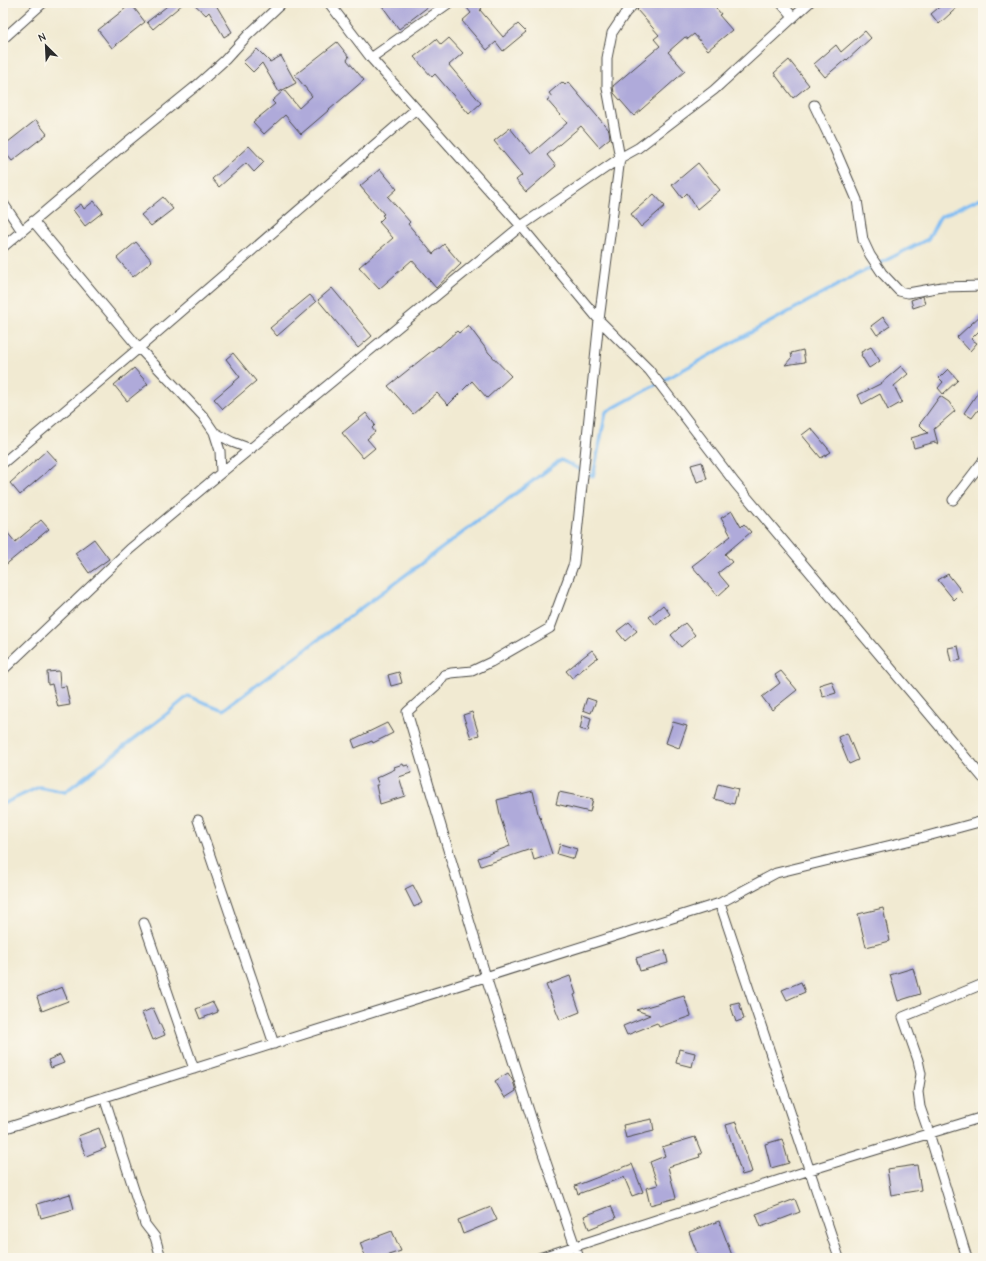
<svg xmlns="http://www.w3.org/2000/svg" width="986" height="1261" font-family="'Comic Neue',sans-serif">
  <rect width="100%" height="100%" fill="#fbf7ec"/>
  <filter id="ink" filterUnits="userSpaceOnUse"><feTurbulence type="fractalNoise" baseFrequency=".025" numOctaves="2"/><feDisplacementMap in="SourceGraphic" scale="8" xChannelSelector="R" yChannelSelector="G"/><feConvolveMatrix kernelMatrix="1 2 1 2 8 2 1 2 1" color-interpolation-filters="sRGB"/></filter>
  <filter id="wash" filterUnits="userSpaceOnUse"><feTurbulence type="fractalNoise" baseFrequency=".012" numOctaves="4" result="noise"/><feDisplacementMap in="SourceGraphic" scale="16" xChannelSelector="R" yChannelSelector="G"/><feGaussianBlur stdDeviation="0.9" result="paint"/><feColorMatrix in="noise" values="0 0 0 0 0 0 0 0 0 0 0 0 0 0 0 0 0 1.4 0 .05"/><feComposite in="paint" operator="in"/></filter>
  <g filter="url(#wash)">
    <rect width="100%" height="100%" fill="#f1ead2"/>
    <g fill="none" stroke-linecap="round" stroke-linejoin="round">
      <!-- stream -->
      <path stroke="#81bdf3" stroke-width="3.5" d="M3 804 39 787 65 792 164 716 188 696 223 710 561 460 593 476 606 412 845 281 928 239 940 217 983 197"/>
    </g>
    <g id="blocks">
      <!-- building -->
      <path fill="#afaada" d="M171 3H184L153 29 147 22Z
        M193 3H217L216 5 232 32 224 37 209 12 206 15Z
        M380 3H433L399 29Z
        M463 3H477L482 9 480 10 503 37 518 24 526 32 503 51 496 42 487 50 462 21 471 13Z
        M644 3H712L721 14 719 15 732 30 708 50 694 34 688 39 685 37 668 52 685 71 634 116 614 93 613 86 660 46 654 39 659 35 637 10Z
        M944 3H962L939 24 931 14Z
        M131 4 145 22 112 48 98 30Z
        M865 31 871 38 847 60 846 59 825 77 814 64 836 45 841 52Z
        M449 38 463 53 449 65 481 103 469 114 435 74 432 77 414 57 436 39 441 45Z
        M337 42 349 57 347 60 364 80 301 134 285 115 264 134 253 122 275 104 272 101 284 90 299 108 312 96 295 75Z
        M257 49 270 62 281 56 296 83 279 92 262 63 253 72 243 62Z
        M789 60 809 85 793 98 774 73Z
        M562 82 565 85 568 82 609 130 610 138 599 147 581 126 547 155 556 166 526 192 516 180 522 175 494 141 510 128 531 154 567 123 547 100 552 97 549 93Z
        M36 120 47 134 12 161 3 150V146Z
        M249 146 264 162 254 172 246 163 219 187 212 179Z
        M698 163 720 190 697 209 687 193 682 198 672 185Z
        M380 169 397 189 388 197 410 222 408 224 433 254 444 244 461 264 436 288 412 260 379 289 359 267 393 238 379 222 384 217 382 215 384 214 360 186Z
        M654 194 665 206 641 227 631 214Z
        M163 197 173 209 151 226 141 215Z
        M94 201 103 212 85 226 73 210 81 204 84 209Z
        M136 242 152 261 133 277 117 258Z
        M332 288 372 336 358 348 318 300Z
        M310 295 316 302 277 336 270 328Z
        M923 296 925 304 913 308 911 300Z
        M983 313V327L971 339 977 343 970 351 957 337Z
        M883 317 890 326 877 335 871 326Z
        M468 325 489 353 511 376 487 398 472 381 448 405 437 393 413 414 388 386 438 346 439 347 457 331 459 333Z
        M871 347 880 361 869 368 861 355 862 354 861 352Z
        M803 350 805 362 785 365 792 357 791 353Z
        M233 353 256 381 223 409 214 399 240 377 226 359Z
        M901 366 908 374 894 386 902 402 888 410 880 394 862 404 858 395 880 384Z
        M134 368 148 384 127 401 114 385Z
        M948 369 958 380 943 394 938 388 943 382 939 378Z
        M983 385V413L978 410 972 418 964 413Z
        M940 396 949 402 955 411 934 429 938 444 935 442 914 448 911 438 928 433 919 424 922 421Z
        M366 413 375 425 372 428 375 432 367 439 375 448 363 458 342 433Z
        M811 428 831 452 821 458 802 435Z
        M47 450 58 462 20 495 10 483Z
        M702 462 707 479 697 482 691 465Z
        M732 511 741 527 744 524 751 532 725 554 732 562 718 573 729 586 718 596 692 566 731 536 721 518Z
        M41 520 49 529 3 567V527L15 542Z
        M94 539 109 559 89 573 75 553Z
        M948 574 962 592 954 600 938 580Z
        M663 605 670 614 656 625 649 617Z
        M629 622 637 631 625 641 617 631Z
        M685 623 695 635 681 647 671 635Z
        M958 646 961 660 951 662 948 648Z
        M592 650 598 657 572 678 566 671Z
        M59 671 60 687 66 686 70 705 58 707 52 684 48 685 47 672Z
        M781 671 797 690 772 710 762 697 780 683 775 675Z
        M399 672 402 683 391 686 388 675Z
        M832 681 836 693 823 697 819 685Z
        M587 698 596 701 591 713 583 710Z
        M472 712 479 735 471 738 463 715Z
        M583 715 591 718 588 731 580 729Z
        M673 722 687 726 679 748 666 743Z
        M387 723 393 733 373 743 372 741 355 748 352 740Z
        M847 733 858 760 849 764 838 737Z
        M403 764 404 766 408 765 411 773 399 777 405 796 380 804 376 785H379L376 778 395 769 394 767Z
        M718 784 738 789 734 804 714 799Z
        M533 791 539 818 540 817 552 854 534 860 531 849 481 866 478 858 510 846 501 819 497 800Z
        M559 792 593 799 590 812 556 804Z
        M560 844 577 849 574 859 557 854Z
        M413 885 422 903 414 907 405 889Z
        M883 908 890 941 866 947 858 914Z
        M665 950 668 963 640 971 636 958Z
        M913 968 920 994 898 1001 890 975Z
        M570 976 576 994 574 995 580 1012 560 1020 546 985Z
        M801 982 805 992 787 1000 782 990Z
        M62 987 68 1001 42 1011 37 997Z
        M684 996 691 1016 659 1027 657 1023 627 1035 623 1026 650 1015 636 1010Z
        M213 1002 218 1012 200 1019 196 1009Z
        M739 1002 744 1019 736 1022 730 1004Z
        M153 1008 165 1035 153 1040 142 1013Z
        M679 1049 695 1053 692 1067 676 1063Z
        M60 1055 64 1063 51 1068 48 1060Z
        M508 1073 513 1081 516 1091 505 1098 495 1081Z
        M652 1119 654 1131 626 1138 623 1125Z
        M736 1122 752 1172 742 1175 726 1125Z
        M99 1128 106 1148 86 1156 78 1136Z
        M695 1137 702 1154H699L700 1157 668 1167 676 1198 650 1205 646 1188 658 1185 650 1162 665 1156 662 1147Z
        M782 1139 789 1163 771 1168 765 1144Z
        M632 1164 643 1192 632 1196 624 1177 578 1194 575 1186Z
        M917 1165 921 1190 891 1195 887 1169Z
        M70 1194 74 1209 41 1218 37 1204Z
        M795 1199 800 1212 761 1227 756 1214Z
        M611 1206 616 1218 589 1229 584 1216Z
        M491 1207 497 1220 463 1234 458 1220Z
        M719 1221 733 1258H699L689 1232Z
        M392 1231 401 1251 379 1258H366L360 1243Z"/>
    </g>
  </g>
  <g filter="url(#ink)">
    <use href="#blocks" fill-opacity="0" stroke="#494844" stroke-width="1"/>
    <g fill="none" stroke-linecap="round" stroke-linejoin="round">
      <!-- street casing -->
      <g stroke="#494844" stroke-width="11">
        <path id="street" d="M329 3 371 58 521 226 599 320 649 370 735 483 983 778
          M781 3 793 17
          M3 39 43 3
          M371 58 449 3
          M814 105 835 149 857 200 863 240 870 255 882 273 899 291 908 293 942 287 983 286
          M3 203 22 231
          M33 221 139 348 203 416 214 432 220 451 221 473
          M3 247 127 142 196 86 225 60 248 35 282 3
          M214 432 232 442 251 449
          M3 463 139 348 416 109
          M953 500 983 461
          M3 670 130 549 221 473 521 226 620 158 638 148 714 90 809 3
          M198 820 274 1044
          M720 903 839 1258
          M144 923 194 1069
          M104 1097 145 1224 155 1237 161 1258
          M3 1129 720 903 776 873 920 838 983 821
          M539 1258 810 1170 983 1117
          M579 1258 538 1139 486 977 407 712 438 684 444 675 451 673 472 671 491 662 550 628 574 563 599 320 620 158 607 88V58L612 33 626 12 635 3
          M967 1258 929 1133 920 1107 918 1092 921 1074 918 1060 903 1017 983 984"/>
      </g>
      <!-- street -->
      <use href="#street" stroke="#fff" stroke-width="9"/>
    </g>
  </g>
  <!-- margin -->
  <rect width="986" height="1261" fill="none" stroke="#fbf7ec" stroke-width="16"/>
  <!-- north arrow -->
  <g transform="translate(46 46) rotate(336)" stroke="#fbf7ec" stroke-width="3" paint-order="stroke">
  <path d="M0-3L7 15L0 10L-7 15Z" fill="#2b2b2b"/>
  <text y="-6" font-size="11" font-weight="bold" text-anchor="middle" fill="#2b2b2b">N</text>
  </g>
</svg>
